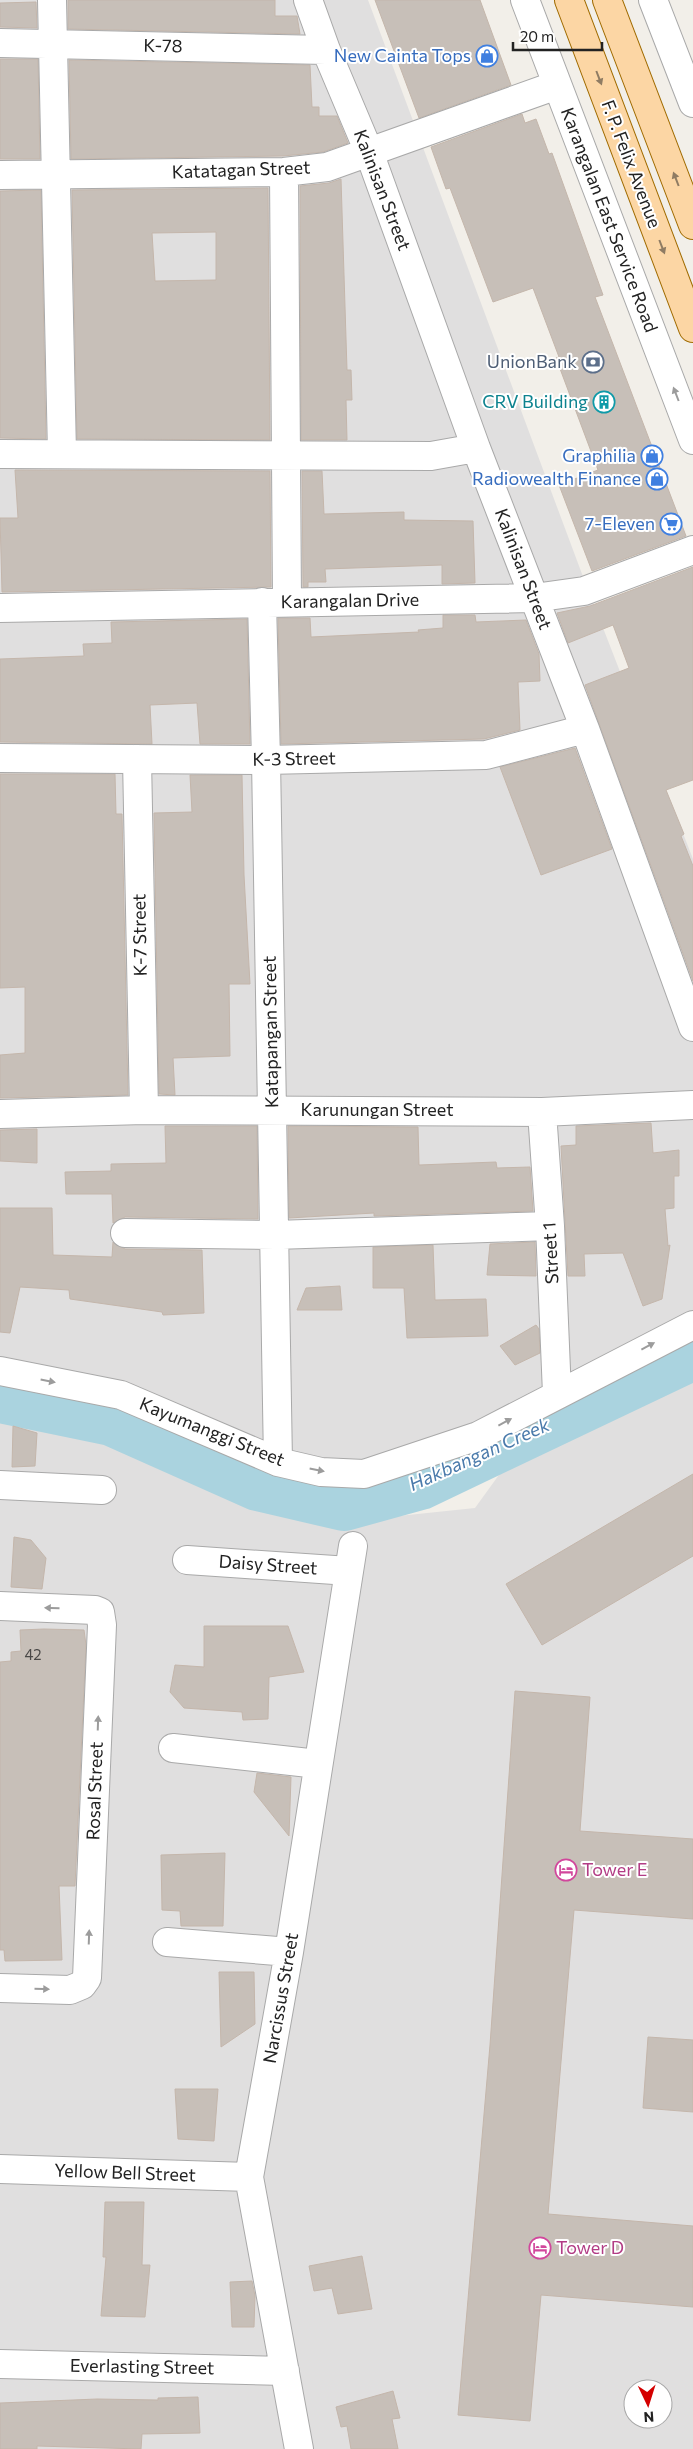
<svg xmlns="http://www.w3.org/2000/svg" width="693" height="2449" font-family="Commissioner,sans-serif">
  <rect width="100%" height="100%" fill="#f2efe9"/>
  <!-- residential -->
  <path fill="#e0dfdf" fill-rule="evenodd" d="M0 0H368L582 574 693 859V1342L662 1357 564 1416 375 1491 270 1476 112 1405 0 1381Z
    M693 1362V2449H0V1408L120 1434 167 1455 218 1490 322 1524 475 1508 509 1461ZM633 2389H663V2419H633Z"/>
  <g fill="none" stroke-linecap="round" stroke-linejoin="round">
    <!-- river -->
    <path stroke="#aad3df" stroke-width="54" d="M0 1396 112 1419 258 1484 344 1504 420 1483 693 1353"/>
  </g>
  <!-- building -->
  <path fill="#c7bfb8" stroke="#c4b6ab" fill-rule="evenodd" d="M68 0H275V16H297L300 34 68 29Z
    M375 0H480L511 85 419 118Z
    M36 2 37 28 0 27V3Z
    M0 59H38L40 159H0Z
    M69 60 310 65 312 107H319V116H337L348 143 323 152 283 156 71 159Z
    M522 114 525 123 536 119 549 154 552 153 603 295 595 297 686 536 592 571 559 485 598 470 556 358 559 357 533 288 493 302 450 188 446 189 431 147Z
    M341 179 347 370H351L352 400H346L347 440H301L300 186 329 183Z
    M268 188 270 440 77 439 72 190ZM216 232V280L155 281 152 233Z
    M41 190 46 439 0 438V191Z
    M15 470 270 471 271 587 2 592 0 518H18Z
    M302 471H322L324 514 404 512V520L473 521 475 583 442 584V565L325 569 326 582H308V587H303Z
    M693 567V780L666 790 684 834 681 836 693 866V981L585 685 629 668 613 625 568 643 557 613 590 606Z
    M443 615H475L476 622 526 620 539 654 540 681 518 682 520 730 484 739 281 744 278 618H310L311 637 419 632 418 630 443 628Z
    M247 619 250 744H200L197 703 150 705 152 744 0 742V659L84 656 83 644 112 643 111 622Z
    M575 748 612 849 541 875 500 767Z
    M0 774H115L116 814H122L128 1095 0 1098V1055L25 1053V987L0 988Z
    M190 775H242L244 875 250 984H229L230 1056 173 1058 175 1095 159 1094 154 813 192 812Z
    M651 1123 653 1153 679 1150V1176H674V1208L665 1209 668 1246 670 1245 662 1299 643 1306 623 1253 584 1254 585 1276H568L561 1146 576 1145V1126Z
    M165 1126H257L258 1219 125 1217 113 1223 112 1194H66L65 1172 111 1171V1164L166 1163Z
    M288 1126 418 1127 419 1165 496 1162 497 1168 530 1167 533 1211 374 1216V1213L289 1218Z
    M37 1129V1163L0 1161V1130Z
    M0 1208H52L53 1255 112 1257 113 1242 125 1249 202 1250 204 1313 163 1315 162 1312 70 1299 69 1290 20 1287 10 1333 0 1332Z
    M535 1242 536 1276 487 1275 490 1244Z
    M433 1245 435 1300 486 1299 488 1336 407 1338 404 1288H373V1247Z
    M340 1286 342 1310H297L306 1288Z
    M536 1325 539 1329 540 1353 515 1365 500 1346Z
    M13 1426 37 1433 35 1466 12 1467Z
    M693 1474V1556L542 1645 506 1584Z
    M14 1537 31 1540 46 1558 42 1589 11 1587Z
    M204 1626H288L304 1672 269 1677 268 1719 243 1720 242 1712 184 1708 170 1692 175 1665 204 1667Z
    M44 1629 84 1630 86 1645 75 1886H59L62 1960 5 1961 4 1950H0V1662L11 1661V1652L21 1651 20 1630Z
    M515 1691 590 1697 580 1831 693 1839V1919L574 1910 548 2214 693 2226V2307L541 2295 530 2421 458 2415 490 2045Z
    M257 1773 291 1777 289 1836 254 1792Z
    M225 1853 223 1926H181L180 1911 162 1910 161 1855Z
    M219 1972H254L255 2024 221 2047Z
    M648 2037 693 2040V2112L643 2108Z
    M175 2089H218L214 2141 178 2139Z
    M105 2202H144L142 2265H150L145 2317 101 2316 106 2257H103Z
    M362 2256 372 2309 338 2314 332 2288 314 2291 309 2266Z
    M252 2281 255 2296 254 2327H232L230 2282Z
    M393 2391 400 2418 392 2419 398 2449H351L347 2426 341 2427 336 2407Z
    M198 2397 200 2433 142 2434 141 2449 37 2446V2449H0V2403L97 2399 158 2400V2398Z"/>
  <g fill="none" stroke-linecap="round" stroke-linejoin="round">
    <!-- minor casing -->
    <g stroke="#a9a9a9" stroke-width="30">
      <path id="minor" d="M52 0 62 453
        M308 0 326 50 369 152 476 448 585 729 693 1027
        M525 0 693 440
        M653 0 693 103
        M0 43 326 50
        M284 172 287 602
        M0 175 284 172 327 167 557 85
        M0 454 431 456 476 448
        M262 602 266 760 278 1462
        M0 608 534 598 584 591 693 550
        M0 758 266 760 486 755 585 729
        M137 759 144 1110
        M542 1112 550 1226 557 1394
        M0 1114 144 1110 542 1112 693 1105
        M125 1233 275 1235 550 1226
        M0 1371 121 1395 278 1462 321 1472 364 1474 478 1436 693 1325
        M0 1485 102 1490
        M187 1560 349 1571
        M0 1606 95 1610 100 1612 102 1625 87 1978 82 1985 70 1990 0 1988
        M173 1748 318 1764
        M167 1942 289 1952
        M0 2169 249 2177
        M0 2364 285 2371
        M299 2449 249 2177 289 1952 353 1546"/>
    </g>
    <!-- major casing -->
    <g stroke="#a06b00" stroke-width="30">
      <path id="major" d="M569 0 693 328
        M607 0 693 225"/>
    </g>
    <!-- minor -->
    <use href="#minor" stroke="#fff" stroke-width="28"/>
    <!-- major -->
    <use href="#major" stroke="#fcd6a4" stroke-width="28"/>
  </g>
  <!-- one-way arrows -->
  <defs><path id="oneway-solid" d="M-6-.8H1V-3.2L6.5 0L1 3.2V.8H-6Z" transform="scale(1.25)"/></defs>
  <g fill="#8f7c63">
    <use href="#oneway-solid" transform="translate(599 78) rotate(69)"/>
    <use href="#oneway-solid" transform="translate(676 179) rotate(-111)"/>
    <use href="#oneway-solid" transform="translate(662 247) rotate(69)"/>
  </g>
  <g fill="#9c9c9c">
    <use href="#oneway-solid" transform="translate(676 394) rotate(-111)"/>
    <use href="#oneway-solid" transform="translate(648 1346) rotate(-28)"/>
    <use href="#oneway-solid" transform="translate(48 1381) rotate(11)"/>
    <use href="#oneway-solid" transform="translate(505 1422) rotate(-28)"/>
    <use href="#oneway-solid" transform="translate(317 1470) rotate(11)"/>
    <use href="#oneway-solid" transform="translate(52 1608) rotate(-178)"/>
    <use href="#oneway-solid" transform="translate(98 1723) rotate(-88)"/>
    <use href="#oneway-solid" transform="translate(89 1937) rotate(-88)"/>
    <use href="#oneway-solid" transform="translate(42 1989) rotate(2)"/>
  </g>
  <!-- icons -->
  <defs>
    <g id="shop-ring" transform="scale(1.125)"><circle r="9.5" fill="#fff" stroke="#3f7fe0" stroke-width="1.5"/><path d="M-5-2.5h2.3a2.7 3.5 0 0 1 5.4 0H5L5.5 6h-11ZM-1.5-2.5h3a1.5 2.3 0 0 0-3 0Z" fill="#3f7fe0"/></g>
    <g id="bank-ring" transform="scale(1.125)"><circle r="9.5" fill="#fff" stroke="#5c6f8a" stroke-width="1.5"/><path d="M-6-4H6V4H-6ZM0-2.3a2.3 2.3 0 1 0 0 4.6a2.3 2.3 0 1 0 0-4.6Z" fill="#5c6f8a"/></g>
    <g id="building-ring" transform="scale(1.125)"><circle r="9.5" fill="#fff" stroke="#0f9aa8" stroke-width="1.5"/><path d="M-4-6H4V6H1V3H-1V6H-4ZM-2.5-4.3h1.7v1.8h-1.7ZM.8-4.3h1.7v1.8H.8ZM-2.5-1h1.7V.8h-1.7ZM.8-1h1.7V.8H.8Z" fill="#0f9aa8"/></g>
    <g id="supermarket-ring" transform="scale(1.125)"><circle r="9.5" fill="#fff" stroke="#3f7fe0" stroke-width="1.5"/><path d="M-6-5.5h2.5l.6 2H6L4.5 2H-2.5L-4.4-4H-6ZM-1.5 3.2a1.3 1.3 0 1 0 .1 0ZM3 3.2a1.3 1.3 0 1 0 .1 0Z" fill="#3f7fe0"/></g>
    <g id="hotel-ring" transform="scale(1.125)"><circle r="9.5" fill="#fff" stroke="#d1479c" stroke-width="1.5"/><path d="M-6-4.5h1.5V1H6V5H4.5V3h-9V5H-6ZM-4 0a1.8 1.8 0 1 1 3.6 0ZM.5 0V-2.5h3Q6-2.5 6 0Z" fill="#d1479c"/></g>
  </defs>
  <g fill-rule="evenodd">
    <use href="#shop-ring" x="487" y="56"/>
    <use href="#bank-ring" x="593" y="362"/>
    <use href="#building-ring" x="604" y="402"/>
    <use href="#shop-ring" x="652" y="456"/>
    <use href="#shop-ring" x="657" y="479"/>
    <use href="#supermarket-ring" x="671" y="524"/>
    <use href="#hotel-ring" x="566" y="1870"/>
    <use href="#hotel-ring" x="540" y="2248"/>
  </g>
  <g text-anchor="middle" stroke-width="4" stroke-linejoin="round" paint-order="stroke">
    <!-- number labels -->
    <g font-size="15" fill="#4b4948">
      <text x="33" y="1660">42</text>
    </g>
    <!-- street labels -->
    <g font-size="18" fill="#222" stroke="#fff">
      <text transform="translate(163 46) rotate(1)" y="6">K-78</text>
      <text transform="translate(631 164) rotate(69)" y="6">F. P. Felix Avenue</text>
      <text transform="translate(241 170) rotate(-2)" y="6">Katatagan Street</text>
      <text transform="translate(382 190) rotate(69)" y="6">Kalinisan Street</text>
      <text transform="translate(609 220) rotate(69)" y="6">Karangalan East Service Road</text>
      <text transform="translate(523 569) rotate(69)" y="6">Kalinisan Street</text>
      <text transform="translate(350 601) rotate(-1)" y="6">Karangalan Drive</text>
      <text transform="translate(294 759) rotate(-1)" y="6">K-3 Street</text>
      <text transform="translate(140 935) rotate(-91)" y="6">K-7 Street</text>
      <text transform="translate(271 1032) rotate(-91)" y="6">Katapangan Street</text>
      <text x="377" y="1116">Karunungan Street</text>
      <text transform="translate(551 1253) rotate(-93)" y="6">Street 1</text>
      <text transform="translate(212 1432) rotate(22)" y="6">Kayumanggi Street</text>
      <text transform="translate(268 1565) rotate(4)" y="6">Daisy Street</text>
      <text transform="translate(95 1791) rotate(-88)" y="6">Rosal Street</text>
      <text transform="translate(281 1998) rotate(-80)" y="6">Narcissus Street</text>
      <text transform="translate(125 2173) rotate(2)" y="6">Yellow Bell Street</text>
      <text transform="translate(142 2367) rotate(1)" y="6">Everlasting Street</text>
    </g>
    <!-- shop labels -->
    <g font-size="18" fill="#366cbe" stroke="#fff" text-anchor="end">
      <text x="471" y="62">New Cainta Tops</text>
      <text x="636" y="462">Graphilia</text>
      <text x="641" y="485">Radiowealth Finance</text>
      <text x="655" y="530">7-Eleven</text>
    </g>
    <!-- service labels -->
    <g font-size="18" fill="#4e5e75" stroke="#fff" text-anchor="end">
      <text x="577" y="368">UnionBank</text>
    </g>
    <!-- culture labels -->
    <g font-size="18" fill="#0d838f" stroke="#fff" text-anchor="end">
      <text x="588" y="408">CRV Building</text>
    </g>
    <!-- hotel labels -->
    <g font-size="18" fill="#b23c85" stroke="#fff" text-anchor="start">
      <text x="582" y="1876">Tower E</text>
      <text x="556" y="2254">Tower D</text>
    </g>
    <!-- water labels -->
    <g font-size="19" font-style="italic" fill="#4a7aab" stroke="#fff">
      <text transform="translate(479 1454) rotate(-24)" y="7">Hakbangan Creek</text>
    </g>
  </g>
  <!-- north arrow -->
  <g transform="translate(648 2404) rotate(176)"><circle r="24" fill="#ffffff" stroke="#a7a7a7"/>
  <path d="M0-4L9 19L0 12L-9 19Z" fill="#d40000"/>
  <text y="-8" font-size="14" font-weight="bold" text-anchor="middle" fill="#222222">N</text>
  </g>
  <!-- scale -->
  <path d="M513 42v8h89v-8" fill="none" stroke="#222222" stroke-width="2.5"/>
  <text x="520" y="42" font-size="15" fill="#222222" stroke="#ffffff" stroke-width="4" paint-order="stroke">20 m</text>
</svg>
